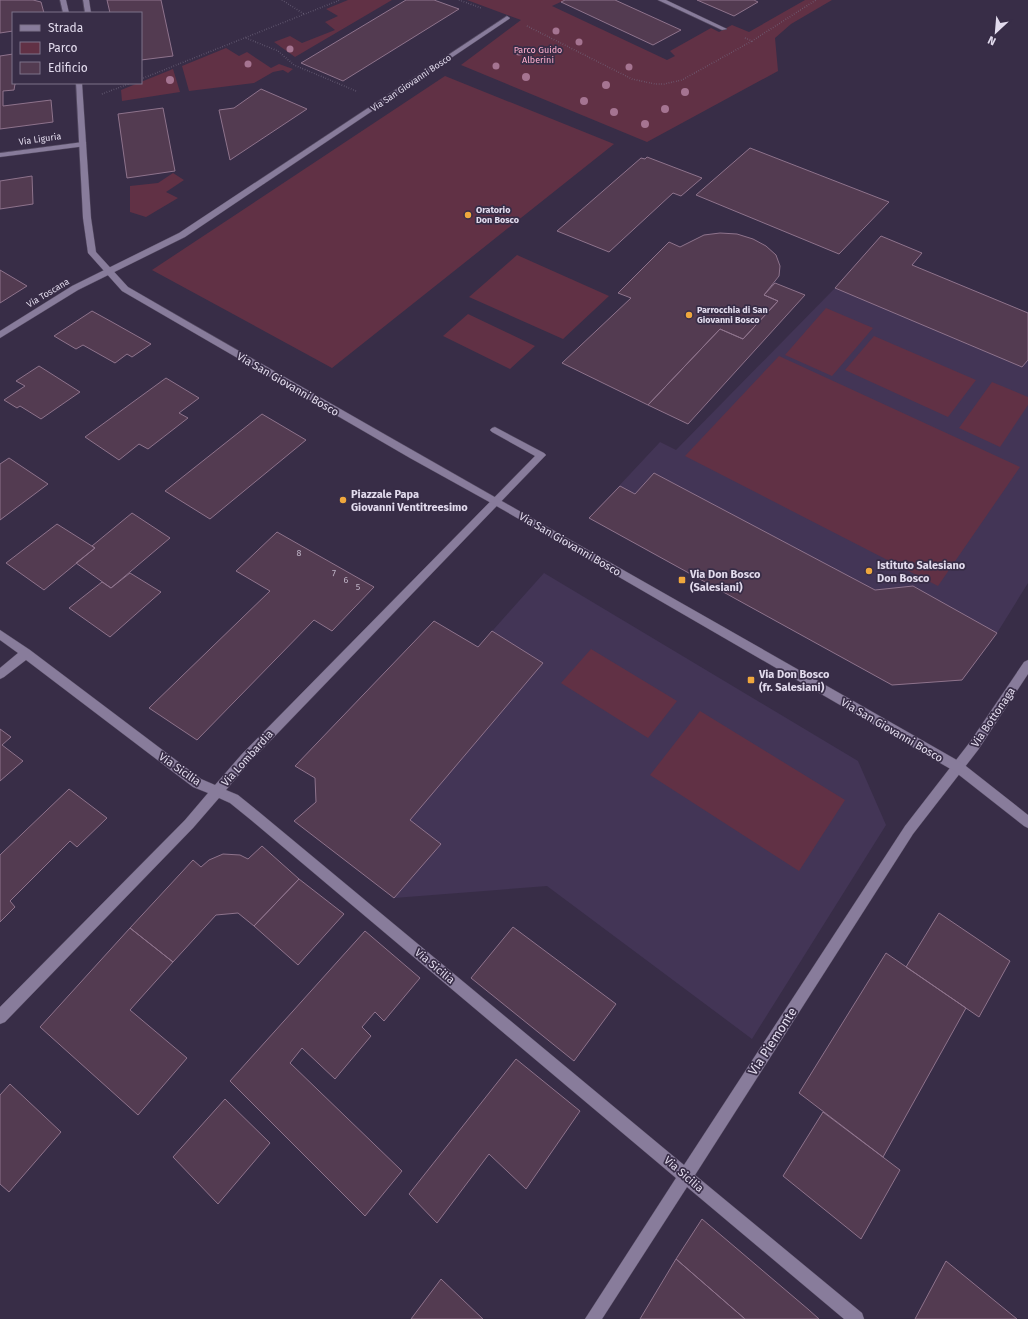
<svg xmlns="http://www.w3.org/2000/svg" width="1028" height="1319" font-family="'Fira Sans',sans-serif">
  <rect width="100%" height="100%" fill="#382d47"/>
  <!-- built -->
  <path fill="#433556" d="M881 236 922 253 912 266 1028 313V583L997 633 962 680 892 685 589 518 660 442 676 450 835 288Z
    M544 573 858 761 886 825 752 1039 547 886 394 898 294 821 316 802 315 778 295 766 434 621 478 647Z"/>
  <!-- green -->
  <path fill="#613145" d="M348 0H392L295 57 274 42 290 36 302 43 335 30 325 22 338 16 326 9Z
    M467 0H565L552 6 667 60 675 56 670 51 711 28 719 32 732 25 749 32 805 0H832L791 24 775 38 778 71 647 142 461 65 521 20Z
    M226 48 239 56 247 52 271 68 279 64 293 69 288 73 283 70 273 72 254 83 189 91 182 66Z
    M173 69 180 92 122 101 121 90Z
    M445 76 614 144 332 368 152 270Z
    M173 173 184 180 166 192 178 198 146 217 130 212V186L158 183Z
    M517 255 609 296 563 339 469 297Z
    M826 308 873 328 832 376 785 355Z
    M468 314 535 346 510 369 443 336Z
    M874 336 976 380 948 417 845 370Z
    M779 356 1020 467 938 586 685 456Z
    M992 382 1028 397V405L1000 447 959 428Z
    M591 649 677 701 648 738 561 683Z
    M700 711 845 800 799 871 650 775Z"/>
  <!-- building -->
  <path fill="#533b51" stroke="#8e738c" d="M0 0H33L41 2 44 13H13V31L0 33Z
    M107 0H161L173 56 141 60V13H110Z
    M406 0H434L459 9 343 81 301 63Z
    M565 0H615L681 30 653 45 561 2Z
    M697 0H754L758 2 734 16Z
    M13 54V83H18L15 84 14 90 3 91V106L51 100 53 122 0 129V56Z
    M261 89 307 109 230 160 219 110 234 108Z
    M163 108 175 171 127 178 118 114Z
    M750 148 889 202 839 254 696 195Z
    M647 157 702 178 681 196 673 193 609 252 557 231 641 158 645 159Z
    M32 176 33 204 0 209V181Z
    M720 233 737 234 753 239 766 246 776 255 780 266 779 276 764 295 778 301 743 339 720 329 648 405 562 363 631 298 618 293 669 242 680 247 704 235Z
    M881 236 922 253 912 265 1028 313V360L1022 367 835 288Z
    M0 270 27 286 0 303Z
    M775 283 805 295 688 424 648 405 720 329 743 339 778 301 764 295Z
    M92 311 112 322 151 344 132 357 127 354 115 363 83 345 76 349 54 336Z
    M39 366 80 392 41 419 20 406 17 408 4 400 25 386 16 381Z
    M166 378 199 398 179 413 188 418 148 449 139 444 119 460 85 437Z
    M262 414 306 440 210 519 165 491Z
    M9 458 48 484 0 520V464Z
    M654 473 875 590 913 586 997 633 962 680 892 685 589 518 620 486 635 494Z
    M132 513 170 538 111 588 76 563 95 548 92 546Z
    M57 524 95 548 44 590 6 563Z
    M277 532 374 587 332 631 314 620 197 740 149 708 270 591 236 571Z
    M130 573 161 592 110 637 69 608 102 582 111 588Z
    M434 621 478 647 492 631 543 663 410 820 441 844 394 898 294 821 316 802 315 778 295 766Z
    M0 729 11 737 2 745 23 761 0 781Z
    M69 789 107 818 77 847 70 841 10 901 15 907 0 922V855Z
    M262 846 299 879 254 926 238 913 216 915 173 962 130 928 193 860 201 867 209 860 223 854 240 855 248 859Z
    M299 879 344 914 298 965 254 926Z
    M939 913 1010 961 979 1017 906 967Z
    M513 927 616 1004 574 1061 471 978Z
    M130 928 173 962 130 1010 187 1058 138 1115 40 1027Z
    M365 931 420 978 384 1021 375 1012 362 1027 371 1036 335 1079 302 1048 290 1063 402 1171 365 1216 230 1081Z
    M886 953 966 1008 883 1157 799 1093Z
    M516 1059 580 1111 526 1189 489 1154 437 1223 409 1194Z
    M10 1084 61 1132 9 1192 0 1184V1095Z
    M225 1099 270 1143 218 1204 173 1157Z
    M823 1112 900 1170 861 1239 783 1176Z
    M702 1219 809 1310 819 1319H745L676 1259Z
    M676 1259 745 1319H640Z
    M946 1261 1017 1319H915Z
    M441 1279 483 1319H411Z"/>
  <g fill="none" stroke-linecap="round" stroke-linejoin="round">
    <!-- minor casing -->
    <g stroke="#52485f" stroke-width="1">
      <path id="minor" d="M658 0H666L727 29 722 30Z
        M507 16 510 18 509 19 185 237 78 290 0 338V331L72 286 179 233Z
        M83 142H86V146L0 157V153Z
        M495 427 544 453 546 455 544 457 250 762 226 790 238 795 259 812 684 1165 905 826 970 742 1024 662 1028 660V674L978 750 913 834 695 1175 862 1313 864 1319H844L687 1187 602 1319H585L676 1178 251 820 230 803 219 798 193 828 5 1022 0 1024V1007L185 820 208 793 193 787 26 660 4 677 0 679V668L18 653 0 640V630L30 650 201 779 215 785 242 754 535 456 492 432 490 430 492 428Z"/>
    </g>
    <!-- tertiary casing -->
    <g stroke="#52485f" stroke-width="1">
      <path id="tertiary" d="M60 0H66L69 13H63Z
        M83 0H89L91 13H85Z
        M76 83H82L91 218 96 252 128 287C405 447 684 604 962 763L1028 815V828L1024 826 954 771 493 504 410 458 122 291 88 253 83 218Z"/>
    </g>
    <!-- path -->
    <path stroke="#756c83" stroke-width="1.5" stroke-dasharray="0.5 2" stroke-linecap="butt" d="M282 0 304 14
      M459 0 481 8
      M527 26 632 79 655 84H664L682 80 752 41
      M246 38 278 51 294 65 356 91
      M745 38 752 41 816 0
      M141 79 340 0
      M102 94 131 83"/>
    <!-- minor -->
    <use href="#minor" fill="#887c9b" fill-rule="evenodd"/>
    <!-- tertiary -->
    <use href="#tertiary" fill="#887c9b" fill-rule="evenodd"/>
  </g>
  <!-- trees -->
  <g fill="#a57491">
    <circle cx="556" cy="31" r="3.5"/>
    <circle cx="579" cy="42" r="3.5"/>
    <circle cx="290" cy="49" r="3.5"/>
    <circle cx="519" cy="52" r="3.5"/>
    <circle cx="248" cy="64" r="3.5"/>
    <circle cx="496" cy="66" r="3.5"/>
    <circle cx="629" cy="67" r="3.5"/>
    <circle cx="526" cy="77" r="4"/>
    <circle cx="170" cy="80" r="4"/>
    <circle cx="606" cy="85" r="4"/>
    <circle cx="685" cy="92" r="4"/>
    <circle cx="584" cy="101" r="4"/>
    <circle cx="665" cy="109" r="4"/>
    <circle cx="614" cy="112" r="4"/>
    <circle cx="645" cy="124" r="4"/>
  </g>
  <!-- markers -->
  <g fill="#efa73d" stroke="#382d47" stroke-width="1.5">
    <circle cx="468" cy="215" r="4"/>
    <circle cx="689" cy="315" r="4"/>
    <circle cx="343" cy="500" r="4"/>
    <circle cx="869" cy="571" r="4"/>
    <rect x="678" y="576" width="8" height="8" rx="2"/>
    <rect x="747" y="676" width="8" height="8" rx="2"/>
  </g>
  <g text-anchor="middle" stroke-width="3.5" stroke-linejoin="round" paint-order="stroke">
    <!-- far-park labels -->
    <g font-size="9" fill="#feafcd" stroke="#382d47">
      <text x="538" y="53">Parco Guido<tspan x="538" dy="10">Alberini</tspan></text>
    </g>
    <!-- far-street labels -->
    <g font-size="9" fill="#e2dbed" stroke="#382d47">
      <text transform="translate(411 83) rotate(-34)" y="3">Via San Giovanni Bosco</text>
      <text transform="translate(40 139) rotate(-8)" y="3">Via Liguria</text>
      <text transform="translate(48 293) rotate(-31)" y="3">Via Toscana</text>
    </g>
    <!-- far-poi labels -->
    <g font-size="9" font-weight="bold" fill="#e2dbed" stroke="#382d47" text-anchor="start">
      <text x="476" y="213">Oratorio<tspan x="476" dy="10">Don Bosco</tspan></text>
      <text x="697" y="313">Parrocchia di San<tspan x="697" dy="10">Giovanni Bosco</tspan></text>
    </g>
    <!-- number labels -->
    <g font-size="9" fill="#beb3c6">
      <text x="299" y="556">8</text>
      <text x="334" y="576">7</text>
      <text x="346" y="583">6</text>
      <text x="358" y="590">5</text>
    </g>
    <!-- street labels -->
    <g font-size="11" fill="#e2dbed" stroke="#382d47">
      <text transform="translate(288 384) rotate(30)" y="4">Via San Giovanni Bosco</text>
      <text transform="translate(570 544) rotate(30)" y="4">Via San Giovanni Bosco</text>
      <text transform="translate(993 717) rotate(-56)" y="4">Via Bottonaga</text>
      <text transform="translate(892 730) rotate(30)" y="4">Via San Giovanni Bosco</text>
      <text transform="translate(247 758) rotate(-48)" y="4">Via Lombardia</text>
      <text transform="translate(180 769) rotate(35)" y="4">Via Sicilia</text>
      <text transform="translate(435 966) rotate(40)" y="4">Via Sicilia</text>
      <text transform="translate(684 1174) rotate(41)" y="4">Via Sicilia</text>
    </g>
    <!-- poi labels -->
    <g font-size="11" font-weight="bold" fill="#e2dbed" stroke="#382d47" text-anchor="start">
      <text x="351" y="498">Piazzale Papa<tspan x="351" dy="13">Giovanni Ventitreesimo</tspan></text>
      <text x="877" y="569">Istituto Salesiano<tspan x="877" dy="13">Don Bosco</tspan></text>
      <text x="690" y="578">Via Don Bosco<tspan x="690" dy="13">(Salesiani)</tspan></text>
      <text x="759" y="678">Via Don Bosco<tspan x="759" dy="13">(fr. Salesiani)</tspan></text>
    </g>
    <!-- near-street labels -->
    <g font-size="13" fill="#e2dbed" stroke="#382d47">
      <text transform="translate(772 1041) rotate(-57)" y="5">Via Piemonte</text>
    </g>
  </g>
  <!-- legend -->
  <rect x="12" y="12" width="130" height="72" fill="#382d47" stroke="#7c7389"/>
  <rect x="20" y="25" width="20" height="6" fill="#887c9b" stroke="#7c7389"/>
  <text x="48" y="32" font-size="12" fill="#e2dbed">Strada</text>
  <rect x="20" y="42" width="20" height="12" fill="#613145" stroke="#7c7389"/>
  <text x="48" y="52" font-size="12" fill="#e2dbed">Parco</text>
  <rect x="20" y="62" width="20" height="12" fill="#533b51" stroke="#7c7389"/>
  <text x="48" y="72" font-size="12" fill="#e2dbed">Edificio</text>
  <!-- north arrow -->
  <g transform="translate(996 32) rotate(206)" stroke="#382d47" stroke-width="3" paint-order="stroke">
  <path d="M0-3L7 15L0 10L-7 15Z" fill="#e2dbed"/>
  <text y="-6" font-size="11" font-weight="bold" text-anchor="middle" fill="#e2dbed">N</text>
  </g>
</svg>
